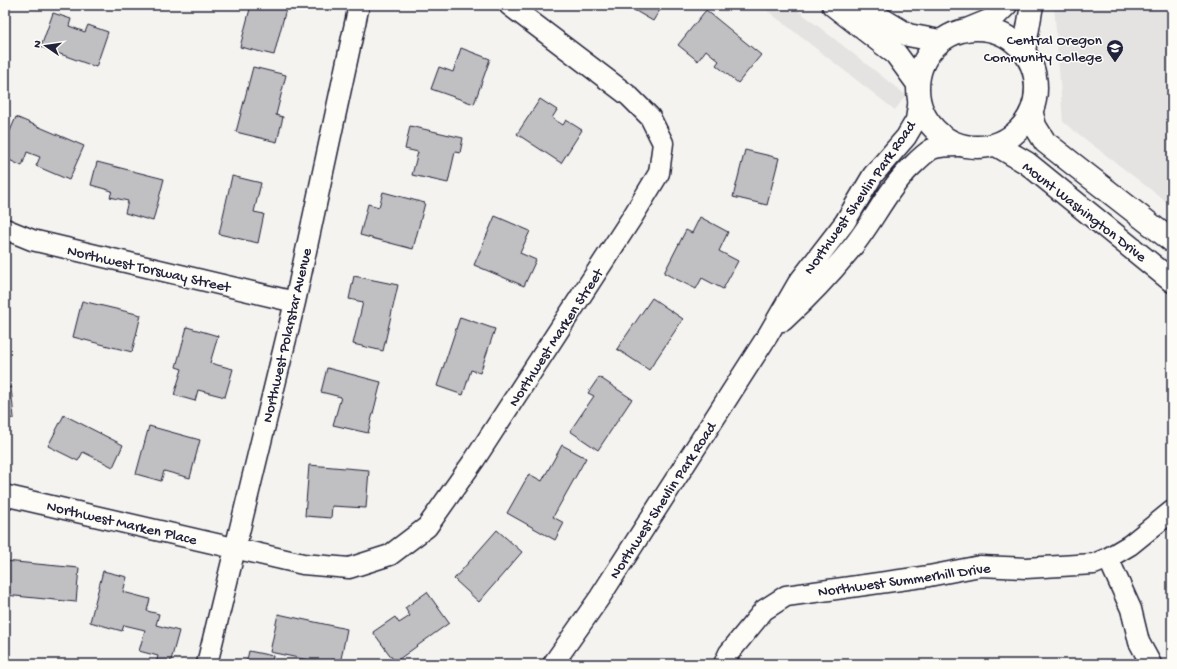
<svg xmlns="http://www.w3.org/2000/svg" width="1177" height="669" font-family="'Gochi Hand',sans-serif">
  <rect width="100%" height="100%" fill="#f4f3ef"/>
  <filter id="ink" filterUnits="userSpaceOnUse"><feTurbulence type="fractalNoise" baseFrequency=".025" numOctaves="2"/><feDisplacementMap in="SourceGraphic" scale="8" xChannelSelector="R" yChannelSelector="G"/><feConvolveMatrix kernelMatrix="1 2 1 2 8 2 1 2 1" color-interpolation-filters="sRGB"/></filter>
  <g filter="url(#ink)">
    <!-- built -->
    <path fill="#e4e3e2" d="M760 5H791L906 95 895 110Z
      M1054 5H1172V206L1063 122Z"/>
    <!-- building -->
    <path fill="#c0bfc2" stroke="#22223b" d="M251 5H287L274 55 240 47Z
      M637 5H663L653 21 634 10Z
      M706 10 761 55 738 83 716 65 719 61 706 50 698 61 678 45Z
      M53 13 71 19 69 26 85 32 88 25 108 32 96 67 41 47Z
      M461 48 490 59 474 104 431 89 439 67 453 72Z
      M253 67 286 75 276 115 283 117 277 142 236 132Z
      M540 99 557 110 552 118 563 125 566 120 582 130 561 163 517 134Z
      M16 117 84 146 69 180 36 166 40 157 27 152 22 166 5 158V143Z
      M410 126 463 138 460 153 455 152 448 183 412 175 418 152 405 149Z
      M745 150 779 158 767 205 733 197Z
      M97 162 164 179 153 221 125 213 128 201 110 197 112 191 91 185Z
      M232 176 261 183 254 212 264 214 258 243 219 234Z
      M383 192 425 203 413 249 360 235 368 204 379 207Z
      M495 216 530 231 520 253 536 260 524 286 474 265Z
      M700 217 728 232 719 251 738 261 723 289 702 278 696 289 664 273 686 230 692 233Z
      M354 276 398 285 383 351 353 344 363 302 349 299Z
      M652 298 683 319 649 370 617 349Z
      M82 301 141 315 132 352 73 337Z
      M460 317 495 329 480 373 471 370 463 395 437 386Z
      M187 327 218 336 210 363 233 369 225 397 198 390 195 401 174 395 182 369 176 367Z
      M327 368 381 382 368 433 333 425 341 397 321 392Z
      M599 377 632 399 598 450 570 431 594 396 588 393Z
      M11 387 14 418 5 419V388Z
      M64 415 123 445 113 467 83 452 78 461 48 446Z
      M149 426 200 440 190 478 164 471 161 481 136 474Z
      M562 445 586 458 553 517 564 523 555 540 507 513 529 474 542 481Z
      M309 465 369 470 366 508 332 506 331 518 305 516Z
      M497 530 522 552 479 602 454 579Z
      M5 561 79 568 76 602 5 595Z
      M103 571 127 577 123 592 150 599 147 611 159 614 156 625 179 631 170 664 156 663 158 656 139 651 145 630 124 625 122 631 90 622Z
      M427 592 449 623 395 662 373 632 395 617 399 623 410 616 405 608Z
      M278 614 347 629 340 664H327L270 652Z
      M249 651 273 656 272 664H246Z"/>
    <g fill="none" stroke-linecap="round" stroke-linejoin="round">
      <!-- minor casing -->
      <g stroke="#22223b" stroke-width="23">
        <path id="minor" d="M5 229 32 240 295 302
          M783 321C807 299 829 276 850 250 873 223 887 189 913 165 919 159 925 153 932 149 940 146 951 146 959 146
          M8 496 303 564 349 568 390 555 427 527 475 459 633 216 659 173 663 143 650 117 629 96 509 5
          M1108 558 1131 609 1139 642 1151 664
          M207 664 295 302 359 5
          M553 664 600 597 768 335 798 283 845 222 873 175 906 137 916 120 919 99
          M724 664 729 653 764 610 786 596 929 576 980 566 1026 568 1094 564 1108 558 1130 545 1172 511"/>
      </g>
      <!-- major casing -->
      <g stroke="#22223b" stroke-width="25">
        <path id="major" d="M833 5 896 54 918 84
          M862 5 880 18 908 35 940 41
          M918 88a59 59 0 1 1 118 0a59 59 0 1 1-118 0Z
          M969 29 991 20 1006 5
          M1024 51 1032 5
          M1032 114 1035 126 1045 142 1172 241
          M996 145 1027 163 1172 281"/>
      </g>
      <!-- minor -->
      <use href="#minor" stroke="#fdfcf7" stroke-width="20"/>
      <!-- major -->
      <use href="#major" stroke="#fdfcf7" stroke-width="22"/>
    </g>
  </g>
  <!-- icons -->
  <defs>
    <g id="university-pin" transform="scale(0.9)"><path d="M0 17L-7.5 6A9.5 9.5 0 1 1 7.5 6Z" fill="#22223b" stroke="#fdfcf7"/><path d="M0-5L7-2L0 1L-7-2ZM-4 1L0 2.5L4 1V4Q0 6-4 4Z" fill="#fff"/></g>
  </defs>
  <g fill-rule="evenodd">
    <use href="#university-pin" x="1115" y="48"/>
  </g>
  <g text-anchor="middle" stroke-width="3" stroke-linejoin="round" paint-order="stroke">
    <!-- poi labels -->
    <g font-size="15" fill="#22223b" stroke="#fdfcf7" text-anchor="end">
      <text x="1102" y="44">Central Oregon<tspan x="1102" dy="17">Community College</tspan></text>
    </g>
    <!-- street labels -->
    <g font-size="15" fill="#22223b" stroke="#fdfcf7">
      <text transform="translate(859 197) rotate(-55)" y="5">Northwest Shevlin Park Road</text>
      <text transform="translate(1085 211) rotate(38)" y="5">Mount Washington Drive</text>
      <text transform="translate(149 268) rotate(13)" y="5">Northwest Torsway Street</text>
      <text transform="translate(286 335) rotate(-77)" y="5">Northwest Polarstar Avenue</text>
      <text transform="translate(555 337) rotate(-57)" y="5">Northwest Marken Street</text>
      <text transform="translate(662 500) rotate(-57)" y="5">Northwest Shevlin Park Road</text>
      <text transform="translate(122 522) rotate(13)" y="5">Northwest Marken Place</text>
      <text transform="translate(904 579) rotate(-8)" y="5">Northwest Summerhill Drive</text>
    </g>
  </g>
  <!-- margin -->
  <rect width="1177" height="669" fill="none" stroke="#fdfcf7" stroke-width="20"/>
  <rect x="10" y="10" width="1157" height="649" fill="none" stroke="#22223b" stroke-width="1.5" filter="url(#ink)"/>
  <!-- north arrow -->
  <g transform="translate(46 46) rotate(283)" stroke="#fdfcf7" stroke-width="3" paint-order="stroke">
  <path d="M0-3L7 15L0 10L-7 15Z" fill="#22223b"/>
  <text y="-6" font-size="11" font-weight="bold" text-anchor="middle" fill="#22223b">N</text>
  </g>
</svg>
